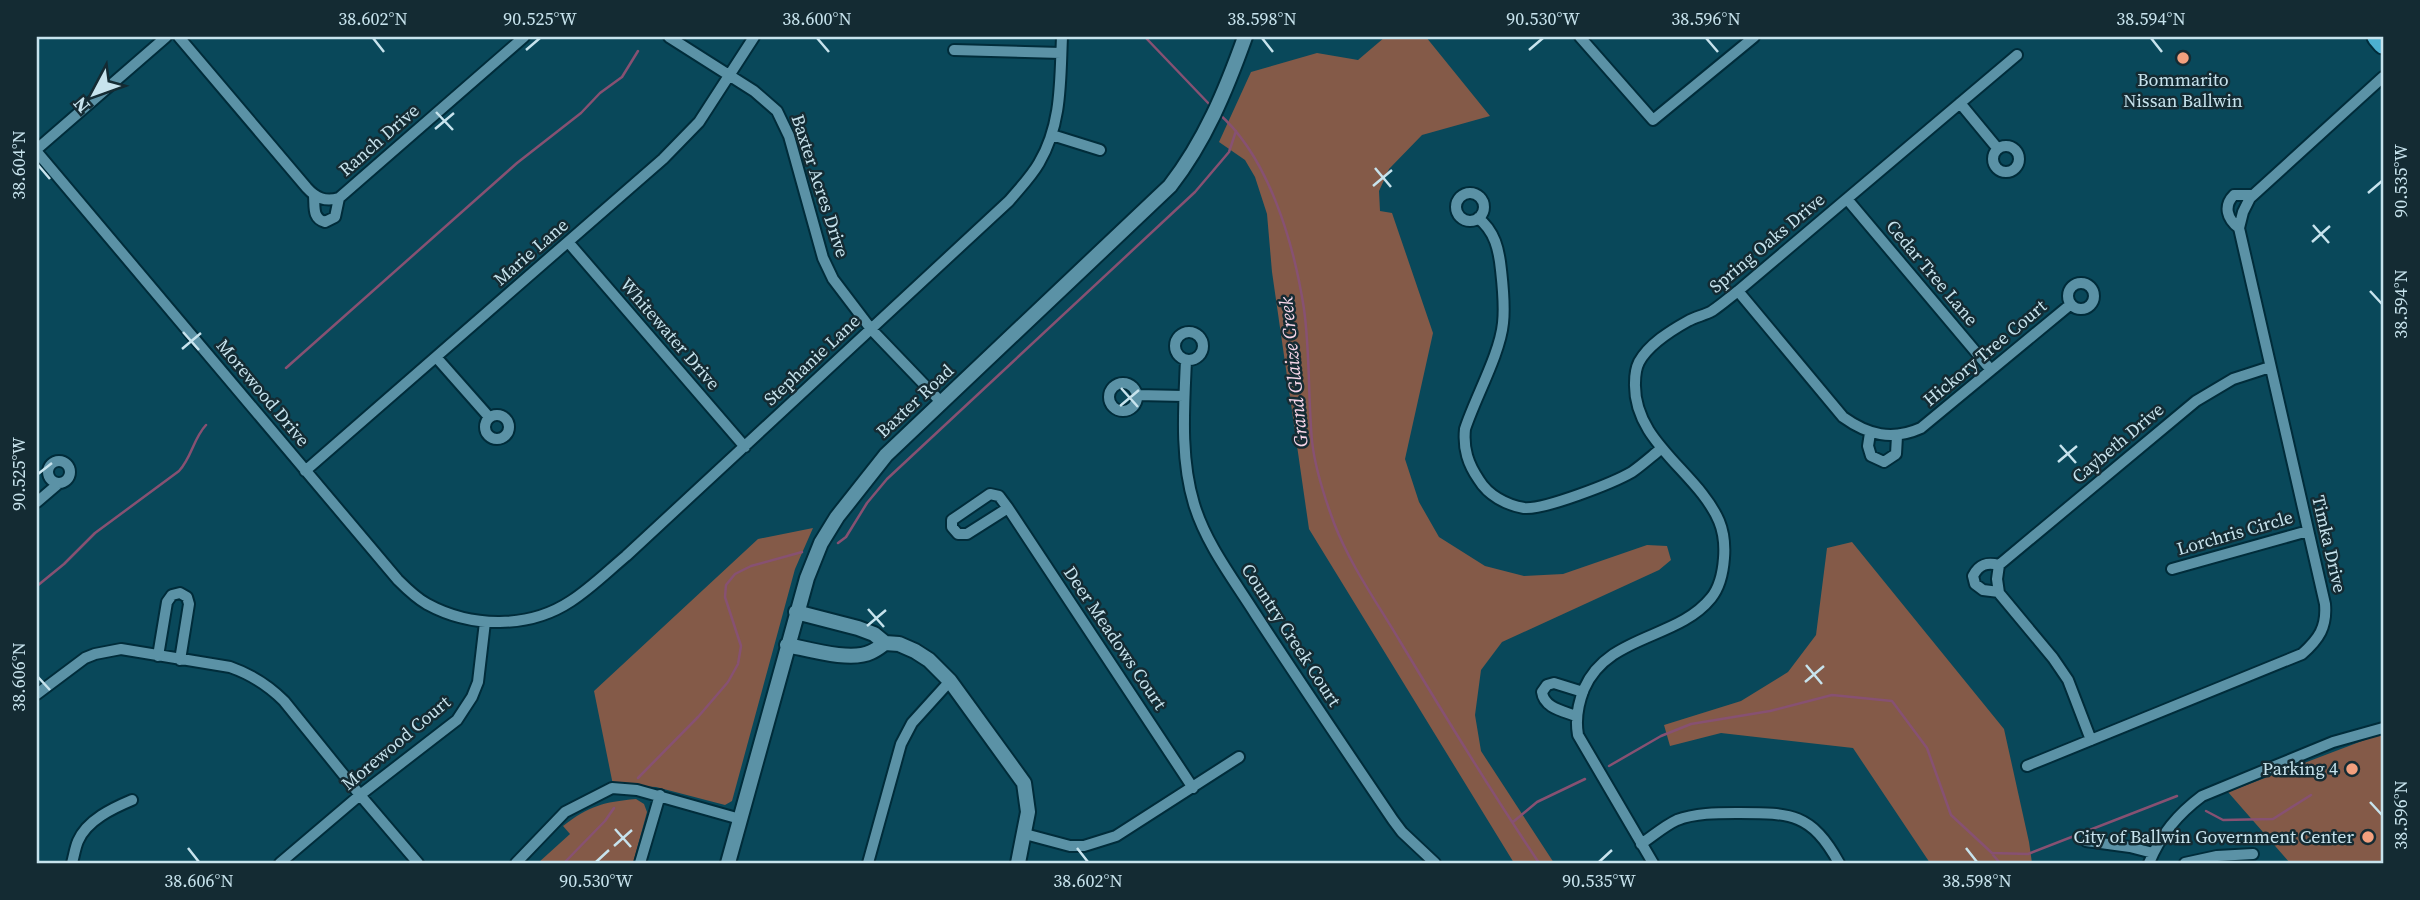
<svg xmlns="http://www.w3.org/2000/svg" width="2420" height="900" font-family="'Source Serif 4',serif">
  <rect width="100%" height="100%" fill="#09485a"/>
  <!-- green -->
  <path fill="#845a48" d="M1385 37H1426L1490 116 1422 135 1389 169 1379 191 1380 211 1392 213 1433 333 1405 459 1419 502 1439 537 1485 566 1524 576 1563 574 1647 545 1667 546 1671 560 1659 570 1502 642 1481 670 1475 715 1481 751 1554 863H1514L1309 529 1272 272 1267 214 1255 177 1245 160 1219 142 1251 72 1317 53 1358 60Z
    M813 528 795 569 732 801 725 805 656 787 613 785 594 691 758 539Z
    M1852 542 2004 729 2029 842 2032 863H1930L1853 748 1721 733 1670 746 1664 725 1741 701 1788 672 1816 635 1827 548Z
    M2383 733V863H2290L2228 792Z
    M636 799 644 804 647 812 633 863H538L570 834 563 826C589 806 603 802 636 799Z"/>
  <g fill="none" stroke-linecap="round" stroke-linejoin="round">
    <!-- stream -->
    <path stroke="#875172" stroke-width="2.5" d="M1145 37 1211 106
      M1218 113C1269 157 1294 244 1304 309 1310 352 1308 397 1312 441 1315 469 1324 496 1334 523 1350 565 1378 604 1401 643 1446 718 1491 791 1539 863
      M286 368 517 163 581 113 600 93 622 77 638 51
      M838 543 846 537 867 503 887 479 1195 192 1229 152 1236 131
      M37 586 64 564 95 533 179 471C192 457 193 439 206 425
      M1609 766 1661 736 1691 724 1770 711 1832 695 1892 701 1927 748 1951 815 1992 853 2028 854 2177 796
      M638 778 698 717 728 682 738 664 741 646 725 597 726 585 735 574 751 566 802 552
      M2206 811 2223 820 2273 819 2311 795
      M1513 822 1537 802 1585 779
      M1993 855 2000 863
      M564 863 605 821 614 808"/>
    <!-- street casing -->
    <g stroke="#002c3a" stroke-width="14">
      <path id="street" d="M179 37 307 188C316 198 325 202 339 198L524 37
        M669 37 754 91 777 111 789 136 823 258 833 279 871 329 942 403
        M1580 37 1653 120 1754 37
        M954 50 1061 53
        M1960 103 1998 149
        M1052 135 1100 150
        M1993 159a13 13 0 1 1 26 0a13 13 0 1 1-26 0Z
        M37 149 166 37
        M37 152 398 580C407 589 416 598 427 604 471 628 529 629 571 601 591 588 608 571 626 556L1009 201C1019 189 1031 177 1039 163 1062 124 1060 81 1062 37
        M1456 207a14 14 0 1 1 28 0a14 14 0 1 1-28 0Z
        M314 196C315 207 312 218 325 222L335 217 339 198
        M1847 199 1991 370
        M1478 218C1495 231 1499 250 1501 270 1503 288 1505 305 1503 323 1500 354 1475 398 1465 429 1463 449 1468 464 1479 480 1488 495 1506 505 1524 508 1544 510 1613 483 1632 472 1642 465 1652 456 1662 448
        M2239 228C2227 219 2223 206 2234 195H2253
        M569 243 745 447
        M2068 296a13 13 0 1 1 26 0a13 13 0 1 1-26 0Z
        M1738 291 1843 417C1868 435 1892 441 1921 428L2071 304
        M1175 346a14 14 0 1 1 28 0a14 14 0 1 1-28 0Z
        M436 357 489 417
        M1186 360C1184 407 1180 458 1194 504 1206 544 1234 580 1256 615 1301 684 1347 752 1393 820L1402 832 1435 863
        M1109 397a14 14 0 1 1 28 0a14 14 0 1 1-28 0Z
        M1137 395 1184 396
        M485 427a12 12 0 1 1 24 0a12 12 0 1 1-24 0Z
        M1870 433 1868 446 1871 456 1884 462 1896 454 1897 436
        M48 472a11 11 0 1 1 22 0a11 11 0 1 1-22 0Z
        M305 471 663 159 699 122 754 37
        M37 502 58 484
        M1008 508 967 534H958L952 527V520L990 494 999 496 1008 508 1193 788
        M2172 569 2308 531
        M1999 592 1983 590 1975 584 1973 576C1979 564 1987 562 1999 565
        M158 656 167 602 172 595 180 593 187 597 189 604 180 660
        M37 694 85 658 95 654 121 649 230 667C250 674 268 685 284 701L360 795 418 863
        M1576 716C1563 711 1544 708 1542 692L1547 685 1554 683 1583 692
        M2091 740 2068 680 2053 658 1999 593 1997 579 1999 565 2196 401 2233 379 2270 367
        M2027 766 2302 654C2319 639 2327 627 2325 604L2239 228 2243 212 2250 198 2383 77
        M1025 834 1070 846H1084L1116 836 1239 757
        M2086 841 2130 847 2153 853
        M1641 844C1653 836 1664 826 1677 820 1695 813 1717 813 1736 813 1790 813 1811 812 1839 863
        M72 863C74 856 75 848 78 841 87 820 113 808 132 800
        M280 863 360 795 457 720 472 697 478 682 485 622
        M516 863 565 812 612 788 637 790 740 819
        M640 863 660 795
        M868 863 901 744 912 723 950 681
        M1653 863 1578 735C1575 718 1578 704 1584 689 1608 634 1677 640 1711 598 1720 587 1723 572 1724 558 1725 545 1724 533 1719 521 1698 472 1633 442 1635 383 1635 376 1636 368 1639 362 1649 344 1670 331 1688 321 1695 317 1705 315 1712 311 1721 305 1729 298 1738 291L2017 55
        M2149 863C2161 834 2178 814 2202 796L2333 742 2383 728
        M2185 863 2217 856 2253 854"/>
    </g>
    <!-- secondary casing -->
    <g stroke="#002c3a" stroke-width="18">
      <path id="secondary" d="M796 612 858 628 874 634 885 643 899 644 915 651 929 660 950 681 1024 783 1028 812 1018 863
        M787 645C808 649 851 662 871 652 876 650 881 646 885 643
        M728 863 807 578 821 543 837 517 886 455 1170 186C1205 141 1226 90 1245 37"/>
    </g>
    <!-- highway casing -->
    <g stroke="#002c3a" stroke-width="23">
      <path id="highway" d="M2377 37 2383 44"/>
    </g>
    <!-- street -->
    <use href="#street" stroke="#5b92a6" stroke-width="10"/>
    <!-- secondary -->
    <use href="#secondary" stroke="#5b92a6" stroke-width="14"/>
    <!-- highway -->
    <use href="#highway" stroke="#4cafd0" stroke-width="19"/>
  </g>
  <!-- ticks -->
  <path fill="none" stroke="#c7e3ed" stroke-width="2.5" d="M373 38 384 52M817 38 829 52M1262 38 1273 52M1706 38 1718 52M2151 38 2162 52M526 50 540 38M1529 50 1543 38M436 112 453 130M435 129 454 113M38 165 50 179M1375 168 1391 187M1373 186 1392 170M2368 193 2382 181M2313 225 2329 243M2312 242 2330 226M2370 291 2382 304M183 332 199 350M182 349 201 333M1121 388 1138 407M1120 406 1139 390M2060 445 2076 463M2058 462 2077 446M38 474 52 463M868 609 884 627M867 626 886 610M1806 665 1822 684M38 677 50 690M1805 682 1824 666M2370 802 2382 815M615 829 631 847M614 846 632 830M188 848 199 862M1077 848 1088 862M1966 848 1977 862M596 862 609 850M1599 862 1612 850"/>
  <!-- markers -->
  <g fill="#f2a07e" stroke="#142b33" stroke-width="2.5">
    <circle cx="2183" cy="58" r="7"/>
    <circle cx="2352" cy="769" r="7"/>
    <circle cx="2368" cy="837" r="7"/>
  </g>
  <g text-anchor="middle" stroke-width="5" stroke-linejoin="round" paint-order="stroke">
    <!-- poi labels -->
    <g font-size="18" fill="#c7e3ed" stroke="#142b33" text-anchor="end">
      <text x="2183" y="86" text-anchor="middle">Bommarito<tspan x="2183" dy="21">Nissan Ballwin</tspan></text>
      <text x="2338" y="775">Parking 4</text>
      <text x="2354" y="843">City of Ballwin Government Center</text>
    </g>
    <!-- street labels -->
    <g font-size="18" fill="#c7e3ed" stroke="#142b33">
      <text transform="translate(379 140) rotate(-41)" y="6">Ranch Drive</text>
      <text transform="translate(820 186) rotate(72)" y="6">Baxter Acres Drive</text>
      <text transform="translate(1767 243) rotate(-40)" y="6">Spring Oaks Drive</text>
      <text transform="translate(531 252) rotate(-41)" y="6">Marie Lane</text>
      <text transform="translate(1932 273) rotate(50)" y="6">Cedar Tree Lane</text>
      <text transform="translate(670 334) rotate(49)" y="6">Whitewater Drive</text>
      <text transform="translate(1985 353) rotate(-40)" y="6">Hickory Tree Court</text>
      <text transform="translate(812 360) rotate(-43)" y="6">Stephanie Lane</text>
      <text transform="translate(263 393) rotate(50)" y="6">Morewood Drive</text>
      <text transform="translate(915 401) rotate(-43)" y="6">Baxter Road</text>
      <text transform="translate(2118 443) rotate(-40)" y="6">Caybeth Drive</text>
      <text transform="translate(2235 533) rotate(-16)" y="6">Lorchris Circle</text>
      <text transform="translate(2329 544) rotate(77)" y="6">Timka Drive</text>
      <text transform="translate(1291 635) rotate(57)" y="6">Country Creek Court</text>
      <text transform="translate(1115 638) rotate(56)" y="6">Deer Meadows Court</text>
      <text transform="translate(396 743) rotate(-40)" y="6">Morewood Court</text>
    </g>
    <!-- water labels -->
    <g font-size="19" font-style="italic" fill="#f9d7ea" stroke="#142b33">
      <text transform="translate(1293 372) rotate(-96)" y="7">Grand Glaize Creek</text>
    </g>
  </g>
  <!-- border -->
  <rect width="2420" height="900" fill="none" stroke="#142b33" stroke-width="77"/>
  <!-- north arrow -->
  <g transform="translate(94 94) rotate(229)" stroke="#142b33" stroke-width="5" paint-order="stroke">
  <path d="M0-5L12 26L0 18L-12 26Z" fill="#c7e3ed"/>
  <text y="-10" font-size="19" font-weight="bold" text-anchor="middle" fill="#c7e3ed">N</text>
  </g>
  <rect x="38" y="38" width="2344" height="824" fill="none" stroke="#c7e3ed" stroke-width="2.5"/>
  <g font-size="18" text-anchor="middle" fill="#c7e3ed">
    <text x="373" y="25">38.602°N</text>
    <text x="540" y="25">90.525°W</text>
    <text x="817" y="25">38.600°N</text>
    <text x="1262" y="25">38.598°N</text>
    <text x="1543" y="25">90.530°W</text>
    <text x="1706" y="25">38.596°N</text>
    <text x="2151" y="25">38.594°N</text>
    <text transform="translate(19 165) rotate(-90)" y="6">38.604°N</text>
    <text transform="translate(2401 181) rotate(-90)" y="6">90.535°W</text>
    <text transform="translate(2401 304) rotate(-90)" y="6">38.594°N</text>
    <text transform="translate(19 474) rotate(-90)" y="6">90.525°W</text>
    <text transform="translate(19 677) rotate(-90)" y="6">38.606°N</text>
    <text transform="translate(2401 815) rotate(-90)" y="6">38.596°N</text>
    <text x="199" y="887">38.606°N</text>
    <text x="596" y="887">90.530°W</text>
    <text x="1088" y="887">38.602°N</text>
    <text x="1599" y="887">90.535°W</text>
    <text x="1977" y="887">38.598°N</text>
  </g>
</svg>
